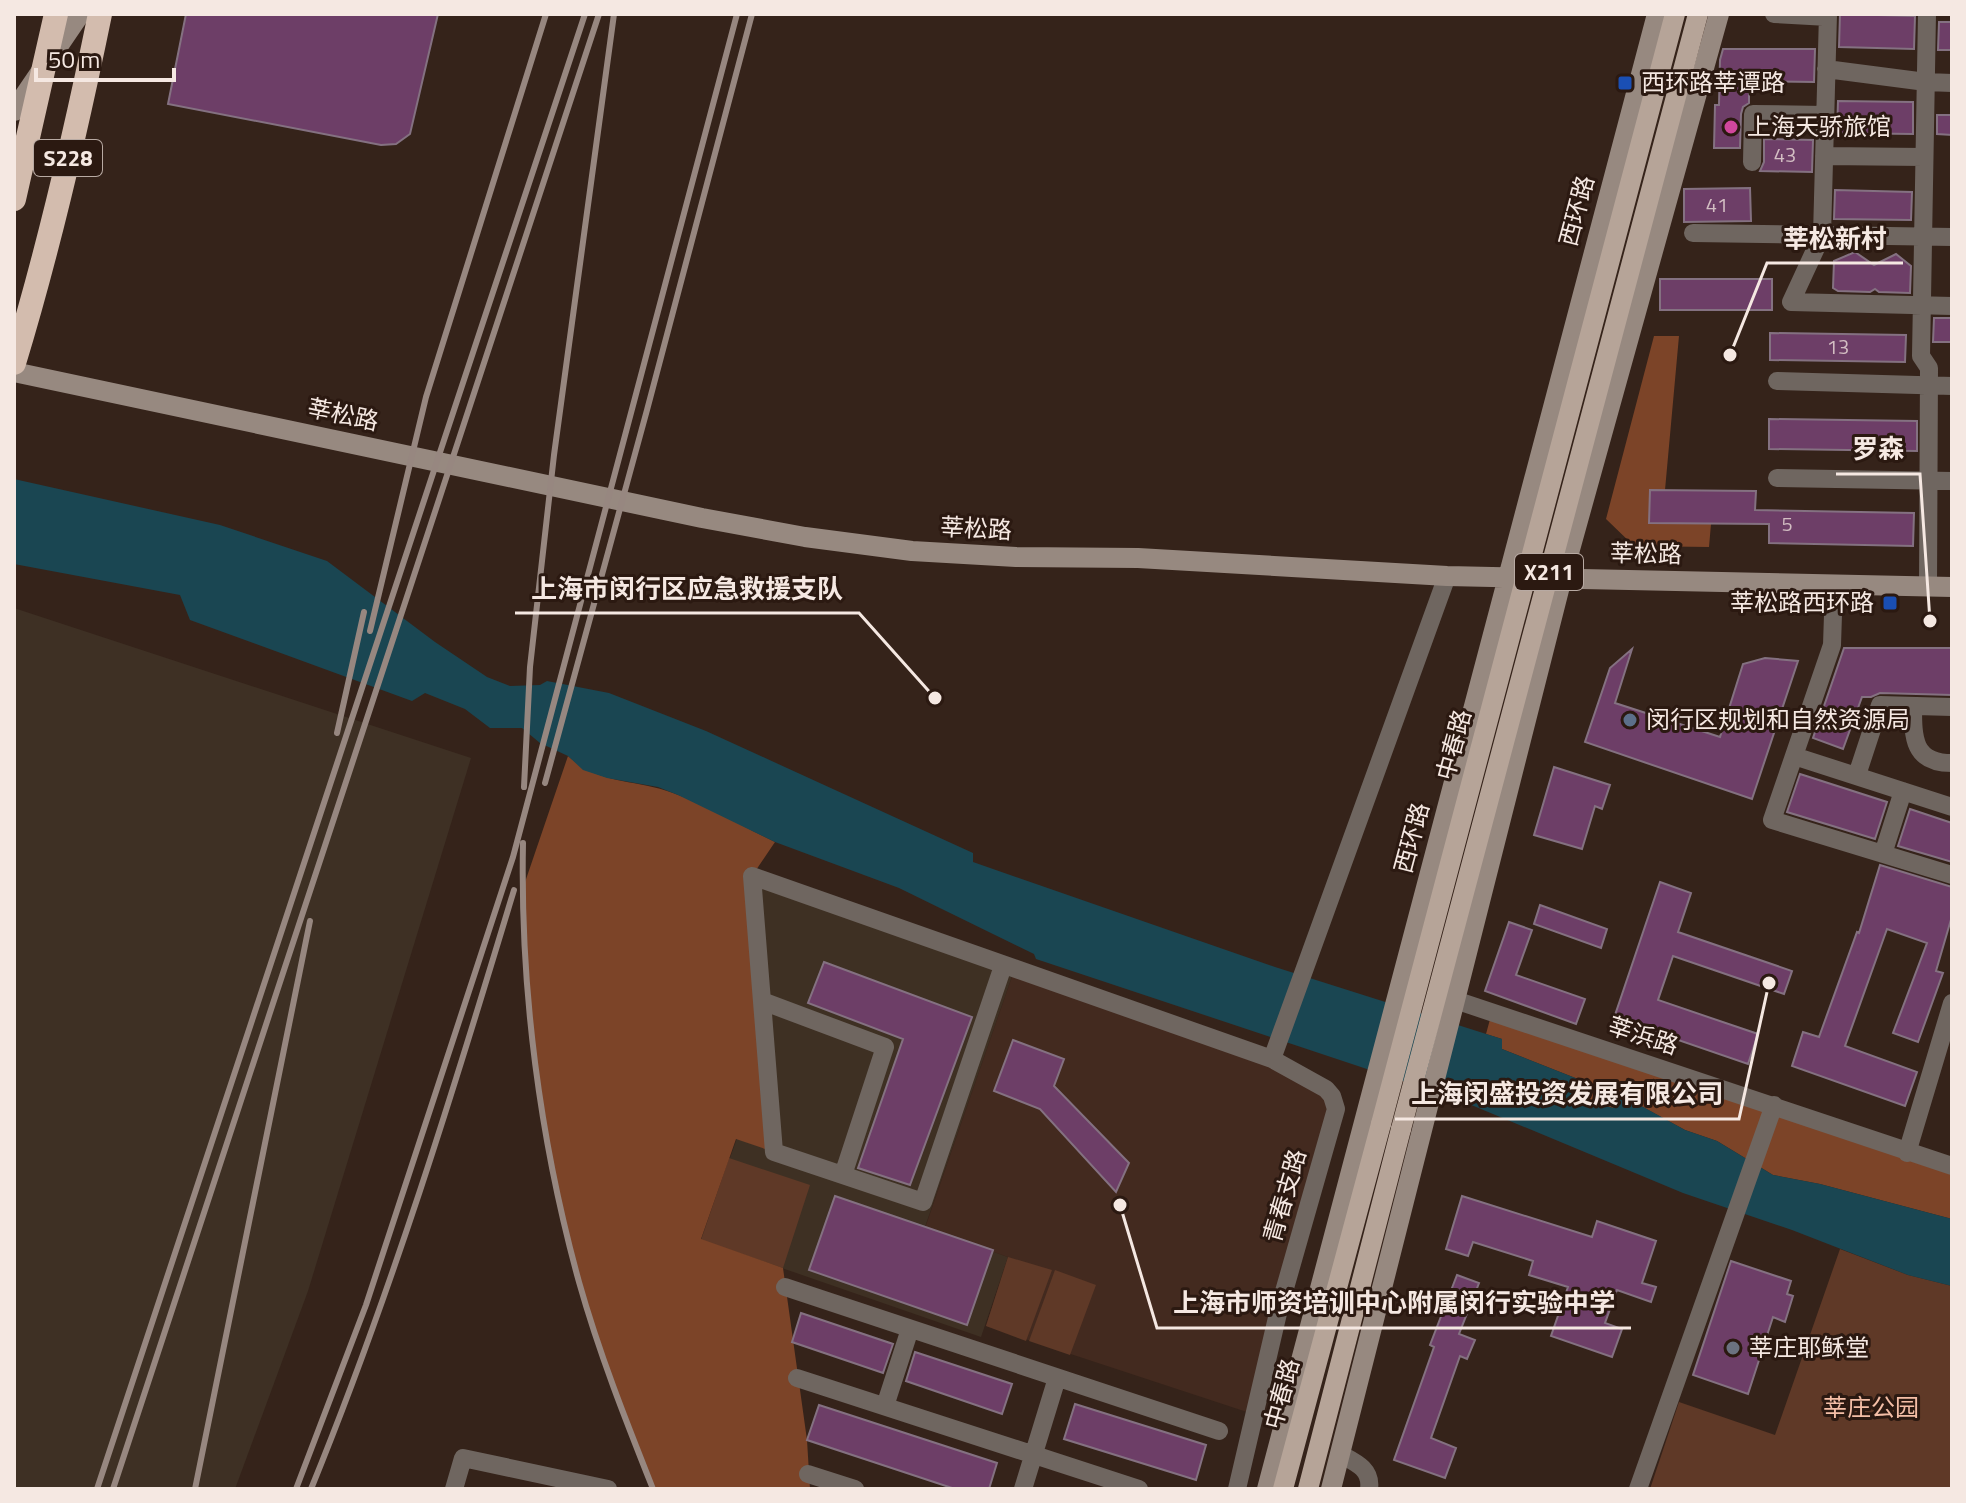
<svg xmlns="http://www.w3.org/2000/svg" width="1966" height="1503" font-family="'Titillium Web','Noto Sans SC',sans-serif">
  <rect width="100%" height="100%" fill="#35231a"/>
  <!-- commercial -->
  <path fill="#3e3023" d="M752 876 1015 968 925 1227 1008 1257 981 1337 701 1240 737 1138 773 1151Z"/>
  <!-- industrial -->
  <path fill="#3e3024" d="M14 608 471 758 308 1291 235 1489H14Z"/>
  <!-- built -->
  <path fill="#432a1f" d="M1015 968 1272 1059 1332 1096 1253 1414 986 1326 1008 1257 925 1228Z"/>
  <!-- green -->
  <path fill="#5f3927" d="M729 1158 810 1185 783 1268 701 1240Z
    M1840 1249 1908 1275 1952 1286V1489H1650L1679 1402 1775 1435Z
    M1008 1257 1052 1270 1026 1341 986 1326Z
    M1055 1270 1096 1285 1070 1355 1029 1341Z"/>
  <!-- forest -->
  <path fill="#7c4428" d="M1654 336H1679L1665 490H1650L1649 522 1711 524 1709 547 1634 546 1606 519Z
    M568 756C600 785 635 779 673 793 708 806 742 826 775 842L752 876 774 1152 736 1139 701 1239 783 1268 807 1440 810 1489 652 1487 618 1402 579 1282 552 1160 533 1040 522 891Z
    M1492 1012 1952 1163V1219L1820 1184 1773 1175 1717 1141 1685 1130 1617 1093 1613 1108 1585 1100 1588 1083 1502 1049V1039L1486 1034Z"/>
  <!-- water -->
  <path fill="#1a4652" d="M14 479 220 525 327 561 435 642 487 677 510 686 540 685 547 681 609 693 706 731 973 853V862L1275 967 1502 1039V1049L1588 1083 1586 1100 1613 1108 1616 1092 1685 1130 1717 1141 1773 1175 1820 1184 1952 1219V1286L1908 1275 1792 1230 1683 1193 1457 1099 1036 959 1034 954 899 888 775 842 678 795 658 787 607 778 583 770 568 756 540 743 522 728H490L465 709 425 693 412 701 190 620 180 595 14 564Z"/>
  <!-- building -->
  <path fill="#6d3e67" stroke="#847181" stroke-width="2" d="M186 14H438L410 134 396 144 381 145 168 104Z
    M1840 14 1915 16 1914 49 1839 47Z
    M1939 22H1952V50H1938Z
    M1723 49H1815L1814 82 1749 81V103L1743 107 1741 114 1740 148H1714L1715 105H1719L1720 60Z
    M1838 101 1913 102V134L1837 133Z
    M1937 115H1952V135L1937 134Z
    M1764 139 1813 140 1812 172 1760 171 1764 162Z
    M1750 188 1751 221 1684 222V189Z
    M1835 190 1912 192 1911 220 1834 219Z
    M1855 252 1874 265 1896 254 1911 266 1910 293 1879 292 1875 289 1870 292 1838 291 1833 288 1834 261Z
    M1660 279H1772V310H1660Z
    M1934 318H1952V342H1933Z
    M1770 333 1906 335 1905 362 1770 360Z
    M1769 419 1917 421V451L1769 449Z
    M1650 490 1756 491 1755 510 1914 513 1913 546 1769 543V524L1649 523Z
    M1844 648H1952V695L1880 693 1871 697H1862L1843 749 1813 738Z
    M1632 649 1615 703 1720 737 1743 664 1765 658 1798 661 1752 799 1585 742 1610 668Z
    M1554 767 1610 785 1602 809 1595 806 1582 849 1534 835Z
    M1800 774 1887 802 1875 839 1787 812Z
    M1910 809 1952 823V862L1898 846Z
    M1880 865 1952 887V916L1936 971 1943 973 1918 1042 1893 1033 1927 943 1887 929 1845 1046 1917 1072 1905 1106 1792 1066 1803 1032 1819 1037 1857 932 1859 933Z
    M1660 882 1691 893 1678 932 1792 971 1784 994 1673 956 1658 1000 1758 1034 1748 1064 1614 1018Z
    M1540 905 1607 929 1601 948 1534 924Z
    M1509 922 1532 930 1516 975 1585 999 1576 1024 1485 991Z
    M824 962 972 1017 910 1185 858 1168 903 1039 808 1003Z
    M1013 1040 1064 1059 1054 1086 1129 1163 1116 1192 1040 1109 994 1091Z
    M835 1196 993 1250 967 1325 809 1270Z
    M1462 1196 1592 1237 1597 1221 1656 1241 1642 1283 1656 1287 1651 1302 1617 1290 1605 1323 1622 1329 1612 1357 1551 1336 1568 1287 1529 1275 1533 1261 1473 1242 1468 1256 1446 1249Z
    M1731 1261 1791 1281 1787 1294 1793 1296 1785 1322 1773 1317 1748 1394 1693 1375Z
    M1457 1275 1479 1283 1459 1334 1475 1340 1467 1359 1460 1356 1431 1438 1456 1448 1445 1478 1394 1460 1434 1347 1430 1345Z
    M801 1313 893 1344 883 1373 792 1342Z
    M915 1352 1012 1384 1002 1414 906 1381Z
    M1075 1404 1206 1445 1196 1480 1064 1439Z
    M819 1405 997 1463 989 1489H955L807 1440Z"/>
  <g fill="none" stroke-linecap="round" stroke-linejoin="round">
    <!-- street -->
    <path stroke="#6f6660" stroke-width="18" d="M1774 14 1828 17
      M1828 14 1822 235 1791 302 1952 306
      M1927 14 1921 356 1929 368 1928 586
      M1826 69 1926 82 1952 83
      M1824 156 1924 157
      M1752 162 1753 114 1825 115
      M1693 233 1952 237
      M1777 381 1952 386
      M1777 478 1952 481
      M1834 584 1832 645 1772 820 1952 875
      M1913 706C1913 738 1913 763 1952 763
      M1794 756 1952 807
      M1857 775 1880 705 1952 707
      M1883 854 1903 791
      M1003 966 923 1202 774 1152 752 876 1272 1059
      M1455 1000 1952 1166
      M762 1001 885 1047 843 1175
      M1907 1153 1952 1003
      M785 1287 1219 1431
      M797 1378 1139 1489
      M885 1406 910 1329
      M1340 1454C1355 1462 1372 1469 1369 1489
      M808 1474 855 1489
      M454 1489 463 1458 608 1489
      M1023 1489 1057 1378
      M1237 1489 1279 1309 1336 1109 1332 1096 1326 1089 1272 1059 1447 576
      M1638 1489 1774 1105"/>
    <!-- secondary -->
    <path stroke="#978980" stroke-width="20" d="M14 111 80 14
      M14 372 702 518 805 537 912 551 1016 557 1138 558 1447 576 1952 587
      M1267 1489 1657 14
      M1331 1489 1562 578 1719 14"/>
    <!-- primary -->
    <path stroke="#b6a498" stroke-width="20" d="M1283 1489 1381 1124
      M1308 1489 1401 1129"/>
    <!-- highway -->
    <path stroke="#d3bcae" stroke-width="24" d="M14 363C49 248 76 131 100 14"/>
    <!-- rail -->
    <path stroke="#978780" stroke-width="6" d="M370 631 426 397 546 14
      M337 733 364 612
      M545 783 647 410 752 14
      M524 787 530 667 554 455 614 14
      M523 843C520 989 540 1141 579 1282 599 1353 626 1421 653 1489
      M97 1489 585 14
      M113 1489 599 14
      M195 1489 310 921
      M296 1489 366 1305 513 857 737 14
      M311 1489C391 1293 453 1092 514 890"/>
    <!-- primary-bridge -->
    <path stroke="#b6a498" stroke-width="20" d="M1381 1124 1675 14
      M1401 1129 1698 14"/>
    <!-- highway-bridge -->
    <path stroke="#d3bcae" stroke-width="24" d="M14 199 56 14"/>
  </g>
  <!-- markers -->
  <g fill="#1a4fb4" stroke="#2b1911" stroke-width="3">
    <rect x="1617" y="75" width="16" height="16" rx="4"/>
    <rect x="1882" y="595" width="16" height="16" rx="4"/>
  </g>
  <circle fill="#d1479c" stroke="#2b1911" stroke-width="3" cx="1731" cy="127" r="8"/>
  <circle fill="#5c6f8a" stroke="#2b1911" stroke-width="3" cx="1630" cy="720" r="8"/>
  <circle fill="#6b7280" stroke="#2b1911" stroke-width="3" cx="1733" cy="1348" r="8"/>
  <g text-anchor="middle" stroke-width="6" stroke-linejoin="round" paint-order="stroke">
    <!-- number labels -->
    <g font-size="20" fill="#d3bec3">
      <text x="1785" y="162">43</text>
      <text x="1717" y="212">41</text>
      <text x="1838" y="354">13</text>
      <text x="1787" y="531">5</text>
    </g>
    <!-- shield labels -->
    <g fill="#2b1911" stroke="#b8aaa3" stroke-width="2">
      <rect x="34" y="140" width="68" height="36" rx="6"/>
      <rect x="1515" y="554" width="68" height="36" rx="6"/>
    </g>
    <g font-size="22" font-weight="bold" fill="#f5e8e2">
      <text x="68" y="166">S228</text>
      <text x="1549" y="580">X211</text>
    </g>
    <!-- poi labels -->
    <g font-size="24" fill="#f5e8e2" stroke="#2b1911" text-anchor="start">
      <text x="1641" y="91">西环路莘谭路</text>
      <text x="1747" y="135">上海天骄旅馆</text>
      <text x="1874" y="611" text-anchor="end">莘松路西环路</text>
      <text x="1646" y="728">闵行区规划和自然资源局</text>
      <text x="1749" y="1356">莘庄耶稣堂</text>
    </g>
    <!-- street labels -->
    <g font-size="24" fill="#f5e8e2" stroke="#2b1911">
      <text transform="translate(1577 211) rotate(-75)" y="8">西环路</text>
      <text transform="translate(343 415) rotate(12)" y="8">莘松路</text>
      <text transform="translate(976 529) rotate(3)" y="8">莘松路</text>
      <text transform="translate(1646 554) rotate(1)" y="8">莘松路</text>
      <text transform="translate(1454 745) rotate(-75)" y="8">中春路</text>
      <text transform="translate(1412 838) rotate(-75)" y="8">西环路</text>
      <text transform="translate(1643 1036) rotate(18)" y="8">莘浜路</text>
      <text transform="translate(1285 1196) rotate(-74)" y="8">青春支路</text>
      <text transform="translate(1282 1394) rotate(-75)" y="8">中春路</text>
    </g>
    <!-- park labels -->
    <g font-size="24" fill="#f4bea6" stroke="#2b1911">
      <text x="1871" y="1416">莘庄公园</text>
    </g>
  </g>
  <!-- callouts -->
  <path fill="none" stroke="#f5e8e2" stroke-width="3" d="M1730 355L1767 263H1903M1930 621L1920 474H1836M935 698L859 613H515M1769 983L1739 1119H1395M1120 1205L1157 1328H1631"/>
  <g fill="#f5e8e2" stroke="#2b1911" stroke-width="3">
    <circle cx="1730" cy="355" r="8"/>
    <circle cx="1930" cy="621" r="8"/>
    <circle cx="935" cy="698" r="8"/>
    <circle cx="1769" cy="983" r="8"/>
    <circle cx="1120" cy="1205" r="8"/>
  </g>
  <g font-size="26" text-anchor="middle" font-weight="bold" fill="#f5e8e2" stroke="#2b1911" stroke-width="6" stroke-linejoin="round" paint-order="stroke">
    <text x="1835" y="248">莘松新村</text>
    <text x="1878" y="458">罗森</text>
    <text x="687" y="598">上海市闵行区应急救援支队</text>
    <text x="1567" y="1103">上海闵盛投资发展有限公司</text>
    <text x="1394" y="1312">上海市师资培训中心附属闵行实验中学</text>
  </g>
  <!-- border -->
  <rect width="1966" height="1503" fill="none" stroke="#f5e8e2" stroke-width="32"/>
  <!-- scale -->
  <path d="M36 68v12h138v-12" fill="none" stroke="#f5e8e2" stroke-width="4"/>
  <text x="48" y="68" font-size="24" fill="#f5e8e2" stroke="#2b1911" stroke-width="6" paint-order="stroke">50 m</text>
</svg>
